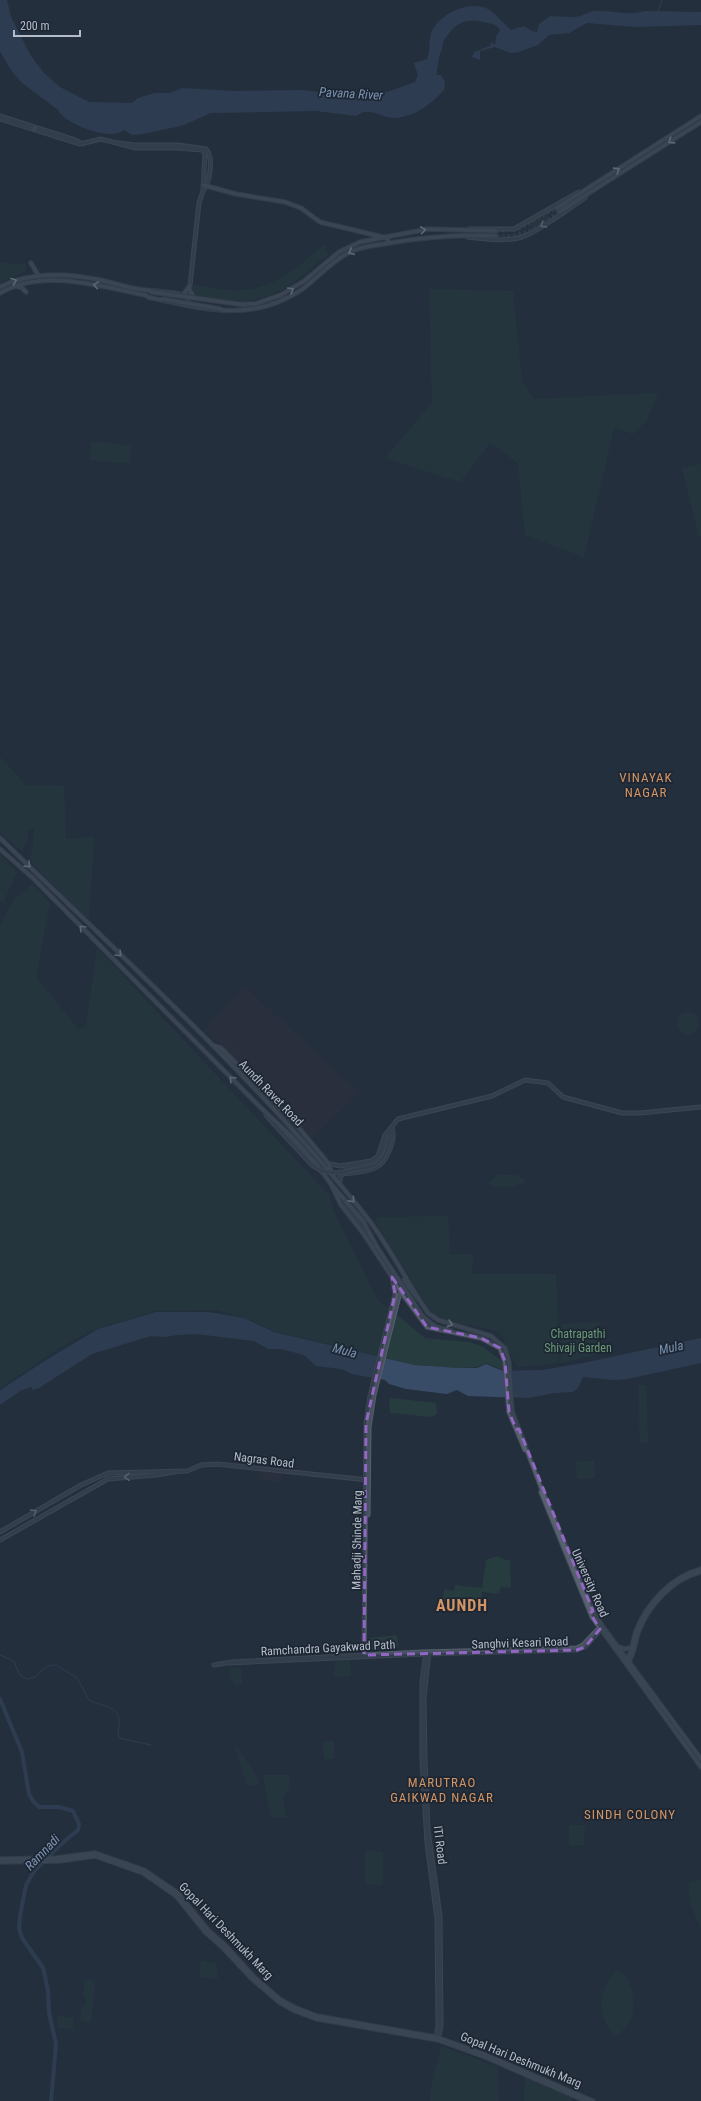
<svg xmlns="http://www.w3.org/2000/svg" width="701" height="2101" font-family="'Roboto Condensed',sans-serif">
  <rect width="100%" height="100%" fill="#242f3e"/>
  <!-- medical -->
  <path fill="#32303f" d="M245 987 359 1093 312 1138 205 1030Z
    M261 1471 283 1474 281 1482 259 1480Z"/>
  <!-- green -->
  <path fill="#263c3f" d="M546 212 550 219 532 230 528 222Z
    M324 245 329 255C316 263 305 275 293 283 260 306 232 302 195 295L193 285C211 287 233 293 251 289 280 284 302 263 324 245Z
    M0 262 14 264V265L24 263 26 265 25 272 0 283Z
    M429 289 513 291 522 381 534 399 658 393 647 420 633 434 614 428 584 557 525 535 518 463 490 443 460 482 385 458 432 403Z
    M92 441 131 446 130 464 89 460Z
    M701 464V536H699L682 468Z
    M0 757 26 785 64 786 66 839 94 837 89 920 29 860 33 848 34 829 28 830V839L22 851 0 833Z
    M0 854 17 872 3 903 0 901Z
    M32 884 50 903 36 977 78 1029 86 1026 97 948 329 1195 334 1212 377 1299 425 1338 470 1342 483 1347 502 1361 503 1370 486 1363 477 1367 459 1368 414 1365 274 1331 249 1319 216 1310 156 1311 98 1328 69 1342 0 1388V925L14 899Z
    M677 1023a11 11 0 1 1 22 0a11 11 0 1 1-22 0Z
    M498 1175H516L524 1180 525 1182C512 1189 501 1189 488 1183Z
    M448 1216 450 1254H474L471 1274H556L559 1363 517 1367 501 1334C480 1323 452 1326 432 1313L375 1221 378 1217Z
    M600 1322 598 1354 561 1363 560 1324Z
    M638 1385H646L648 1443H640Z
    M392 1398 436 1403 437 1414 431 1417 390 1413 389 1400Z
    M576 1461H594L595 1478 577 1479Z
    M498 1556 502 1559 510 1560 511 1588 501 1587 499 1594 482 1592 481 1606 470 1605V1599L453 1600V1606L442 1605 444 1589 454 1591 455 1585 482 1588 486 1560Z
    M397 1635 398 1647 370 1650 369 1638Z
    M350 1660 351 1676 334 1677 335 1661Z
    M229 1668H241L242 1684 234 1685V1681L230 1682Z
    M334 1741V1759H324L323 1742Z
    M234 1743 258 1778 259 1785 247 1786Z
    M263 1775H290L289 1788 283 1797 286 1817 271 1818Z
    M569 1825H585L584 1845H569Z
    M365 1850 383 1852V1885L365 1884Z
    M701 1879V1927C694 1914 687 1898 689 1883Z
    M201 1961 216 1963 218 1979 199 1977Z
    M617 1970C638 1980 640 2026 616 2035 611 2032 609 2027 606 2023 597 2004 603 1984 617 1970Z
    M85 1980 95 1981 91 2023 80 2021 82 2007 86 2004V1998L83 1994Z
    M58 2016 74 2017 73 2029 57 2028Z
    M441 2046 498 2067 499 2101H430V2092Z
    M525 2076 572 2097V2101H524Z"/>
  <!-- water -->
  <path fill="#394c67" d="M0 0H7L11 17 31 56 44 73 60 87 89 102 132 103 138 98 155 93H170L182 88 234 91 302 90 345 95 367 94 387 92 415 82 418 75 414 63 427 59C431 50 428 40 432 31 441 13 469 0 488 9 497 15 503 23 511 30L524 26 532 31 537 32 539 24 550 16C560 16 570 18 581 16 587 14 592 10 599 11 614 11 629 16 645 11L701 12V25L636 27 587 23 569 33 549 35 538 45 519 52 511 53 495 47 480 51V60L472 57 474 52 490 46 491 42 495 45 496 37 500 30C496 24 491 24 484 22 461 18 455 24 443 42 443 53 434 63 433 75H441L445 82 444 90C431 104 416 116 396 118 382 119 369 105 357 116L316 111 211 113 181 126 142 134 132 135 124 130C113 142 64 124 58 110L21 82 11 70 2 55 0 51Z
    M156 1312H208L244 1318 274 1332 414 1365 459 1368H477L486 1364 503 1371 542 1370 583 1363 701 1338V1363L627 1379 614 1380 583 1377 578 1388 573 1392 554 1393 529 1398 468 1396 457 1390 447 1394 406 1389 389 1384 385 1380 352 1374 341 1369 316 1366 304 1355 281 1349H268L254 1341 196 1334 177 1335 165 1337 151 1336 92 1354 39 1388 33 1390 31 1387 20 1391 0 1405V1391L2 1389 46 1360 98 1329Z"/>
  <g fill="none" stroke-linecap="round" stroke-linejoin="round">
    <!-- stream -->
    <path stroke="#394c67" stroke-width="1" d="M658 11 662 0
      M0 1655 14 1661 19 1674 27 1679 35 1677 47 1666 56 1665 77 1678 89 1700C99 1706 118 1705 119 1720 120 1727 117 1732 119 1738L151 1745"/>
    <!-- river -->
    <path stroke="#394c67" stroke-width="4" d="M434 79 437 56
      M0 1699 22 1752 29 1794 33 1801 39 1807H59L73 1811 79 1824 78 1830 60 1845 34 1871 26 1885 20 1916 19 1928 22 1938 43 1968 48 1990 49 2013 56 2044 51 2101"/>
    <!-- secondary-tunnel -->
    <path stroke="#3a4453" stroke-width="3" stroke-dasharray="3 1.5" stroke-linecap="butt" d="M333 1187 332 1180 336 1172 347 1168"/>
    <!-- primary-tunnel -->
    <path stroke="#3a4453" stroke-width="3.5" stroke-dasharray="3.5 2" stroke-linecap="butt" d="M496 231 518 230 557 208
      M496 236C525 237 535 227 559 212"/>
    <!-- secondary casing -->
    <g stroke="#565f6c" stroke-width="5">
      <path id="secondary" d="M0 116 75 140 83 144
        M0 119 80 144 101 139 136 148H178L202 150 205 153 203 191 199 203 188 304
        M118 143 135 145H178L206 149C214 157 210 183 203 191
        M469 229H514L579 192
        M467 237C483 239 506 242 522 237 541 230 568 209 585 198L586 195
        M266 1115 273 1123
        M322 1162 340 1166 371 1161 378 1156 385 1135 398 1119 492 1096 525 1080 548 1083 563 1097 622 1113H640L701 1107
        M347 1168 377 1161 380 1158 390 1133
        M340 1185V1177L343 1174C366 1171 381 1173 390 1149 393 1141 394 1136 392 1128
        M344 1203 371 1238
        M368 1515 369 1427 374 1395 399 1296 408 1286
        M0 1532 81 1485 108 1473 187 1471 201 1465 217 1464 368 1480
        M0 1540 108 1479 157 1475 180 1471
        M426 1652 422 1682V1760L427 1843 437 1919 438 2026 436 2038
        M429 1652 424 1698 425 1760 428 1830 440 1916 441 2026 438 2040
        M364 1655 366 1423 370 1396 395 1294 392 1277
        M228 1663 423 1654 577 1650 585 1647 601 1629
        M214 1665 232 1662 423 1652 577 1648 583 1645 601 1626"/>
    </g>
    <!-- primary casing -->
    <g stroke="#414a57" stroke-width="5.5">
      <path id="primary" d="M34 130 35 127
        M203 185 236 194 285 202 301 208 320 222 387 238 389 243
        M557 208 701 116
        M559 212 701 122
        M31 263 38 275
        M16 286 22 288 26 292
        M0 287C31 271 67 273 100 280 115 283 130 289 145 290 156 291 168 292 179 294
        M189 289 193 296
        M0 293C44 268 99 286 145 295L148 297C202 309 252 323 301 290 318 278 332 260 352 251 364 246 378 245 390 243 428 236 458 234 496 236
        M183 295 190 285
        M242 304H255L281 295 304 281 339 252 360 242 428 229 496 231
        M0 838C124 959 257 1079 365 1215 389 1245 406 1281 428 1313L438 1320 491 1336 505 1348 509 1362 512 1411 541 1487 593 1611 603 1627 701 1759
        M0 849 34 879 260 1107 293 1138 317 1165 331 1184 363 1221 377 1247
        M212 1045 221 1048 293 1121 329 1164 331 1171
        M331 1184 341 1205 363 1233 392 1277H394L401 1292 427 1327 481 1338 500 1348 505 1362 509 1412 525 1450
        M404 1280 418 1299
        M541 1492 592 1617 701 1767
        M619 1647 625 1649 632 1647
        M627 1660C632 1652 633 1640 636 1631 647 1603 671 1577 701 1569
        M628 1663C634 1655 635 1643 638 1633 648 1606 672 1579 701 1572
        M0 1859 55 1858 95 1853 144 1870 178 1893 208 1930 226 1946 254 1977 281 2000 296 2008 317 2016 436 2037 486 2055 593 2101
        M0 1862 60 1861 95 1856 143 1873 176 1896 205 1932 223 1948 252 1979 279 2002 295 2011 317 2019 438 2040 485 2057 586 2101"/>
    </g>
    <!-- secondary -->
    <use href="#secondary" stroke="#465061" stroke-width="3"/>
    <!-- primary -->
    <use href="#primary" stroke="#56606e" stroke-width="3.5"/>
    <!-- secondary-bridge casing -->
    <g stroke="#565f6c" stroke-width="5" stroke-linecap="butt">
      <path id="secondary-bridge" d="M273 1123 312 1165 322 1171 338 1173 373 1166C385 1160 387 1149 391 1137"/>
    </g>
    <!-- primary-bridge casing -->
    <g stroke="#414a57" stroke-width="5.5" stroke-linecap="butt">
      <path id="primary-bridge" d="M151 292 245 305
        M162 299 221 309
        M377 1247 423 1317 436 1327 452 1331"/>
    </g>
    <!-- secondary-bridge -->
    <use href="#secondary-bridge" stroke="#465061" stroke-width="3"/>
    <!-- primary-bridge -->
    <use href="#primary-bridge" stroke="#56606e" stroke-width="3.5"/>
  </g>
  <!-- one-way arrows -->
  <defs><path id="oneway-chevron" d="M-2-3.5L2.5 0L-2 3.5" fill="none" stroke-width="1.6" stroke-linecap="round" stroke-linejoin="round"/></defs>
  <g stroke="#a1aab7">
    <use href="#oneway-chevron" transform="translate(671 141) rotate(147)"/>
    <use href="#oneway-chevron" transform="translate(617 170) rotate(-32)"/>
    <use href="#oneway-chevron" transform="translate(423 230) rotate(-8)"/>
    <use href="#oneway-chevron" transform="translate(351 252) rotate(156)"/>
    <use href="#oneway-chevron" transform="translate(14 281) rotate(-21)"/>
    <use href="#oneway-chevron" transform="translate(96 285) rotate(-171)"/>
    <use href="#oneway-chevron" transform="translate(291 290) rotate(-30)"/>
    <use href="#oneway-chevron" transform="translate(28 865) rotate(42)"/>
    <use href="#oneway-chevron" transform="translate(82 928) rotate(-134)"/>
    <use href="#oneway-chevron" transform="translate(119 954) rotate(45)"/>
    <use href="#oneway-chevron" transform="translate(232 1079) rotate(-135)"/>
    <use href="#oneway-chevron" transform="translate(352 1200) rotate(49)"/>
    <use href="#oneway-chevron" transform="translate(450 1324) rotate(16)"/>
  </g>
  <g stroke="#8e96a5">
    <use href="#oneway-chevron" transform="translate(543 225) rotate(148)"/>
    <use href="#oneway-chevron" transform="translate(127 1477) rotate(177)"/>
    <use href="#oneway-chevron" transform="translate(34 1512) rotate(-30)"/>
  </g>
  <!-- marked area -->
  <path d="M0 0H701V2101H0ZM392 1277 427 1327 481 1338 500 1348 505 1362 509 1412 516 1429H519L593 1611 590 1613 600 1629 585 1647 577 1650 364 1655 366 1423 395 1294Z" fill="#242f3e" fill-opacity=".55" fill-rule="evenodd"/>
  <path fill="none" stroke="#9266c3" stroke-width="3" stroke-dasharray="8 5" stroke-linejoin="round" d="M392 1277 427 1327 481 1338 500 1348 505 1362 509 1412 516 1429H519L593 1611 590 1613 600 1629 585 1647 577 1650 364 1655 366 1423 395 1294Z"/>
  <g text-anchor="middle" stroke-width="3.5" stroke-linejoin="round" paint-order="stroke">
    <!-- street labels -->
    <g font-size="12" fill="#b4bcc9" stroke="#1d2633">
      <text transform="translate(271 1093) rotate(46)" y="4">Aundh Ravet Road</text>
      <text transform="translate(264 1460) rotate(7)" y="4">Nagras Road</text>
      <text transform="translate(357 1540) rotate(-89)" y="4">Mahadji Shinde Marg</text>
      <text transform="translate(590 1583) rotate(66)" y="4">University Road</text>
      <text transform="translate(520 1643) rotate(-2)" y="4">Sanghvi Kesari Road</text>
      <text transform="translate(328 1648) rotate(-3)" y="4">Ramchandra Gayakwad Path</text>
      <text transform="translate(440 1845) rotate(83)" y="4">ITI Road</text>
      <text transform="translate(226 1931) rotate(46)" y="4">Gopal Hari Deshmukh Marg</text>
      <text transform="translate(521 2060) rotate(22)" y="4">Gopal Hari Deshmukh Marg</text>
    </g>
    <!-- park labels -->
    <g font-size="12" fill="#6b9a76" stroke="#1d2633">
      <text x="578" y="1338">Chatrapathi<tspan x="578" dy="14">Shivaji Garden</tspan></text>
    </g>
    <!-- water labels -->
    <g font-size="13" font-style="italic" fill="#7c92b1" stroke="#1d2633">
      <text transform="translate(351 93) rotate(3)" y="5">Pavana River</text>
      <text transform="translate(671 1347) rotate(-12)" y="5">Mula</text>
      <text transform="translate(345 1350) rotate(15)" y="5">Mula</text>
      <text transform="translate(42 1852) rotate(-46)" y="5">Ramnadi</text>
    </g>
    <!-- neighbourhood labels -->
    <g font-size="13" letter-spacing="1" fill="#d59563" stroke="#1d2633">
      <text x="646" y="782">VINAYAK<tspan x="646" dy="15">NAGAR</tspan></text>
      <text x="442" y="1787">MARUTRAO<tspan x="442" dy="15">GAIKWAD NAGAR</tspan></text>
      <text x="630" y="1819">SINDH COLONY</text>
    </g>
    <!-- district labels -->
    <g font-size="16" font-weight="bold" letter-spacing="1" fill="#d59563" stroke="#1d2633">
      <text x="462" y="1611">AUNDH</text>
    </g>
  </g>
  <!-- scale -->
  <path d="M14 30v6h66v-6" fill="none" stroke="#b4bcc9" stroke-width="2"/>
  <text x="20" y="30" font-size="12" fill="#b4bcc9" stroke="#1d2633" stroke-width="3" paint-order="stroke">200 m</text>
</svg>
